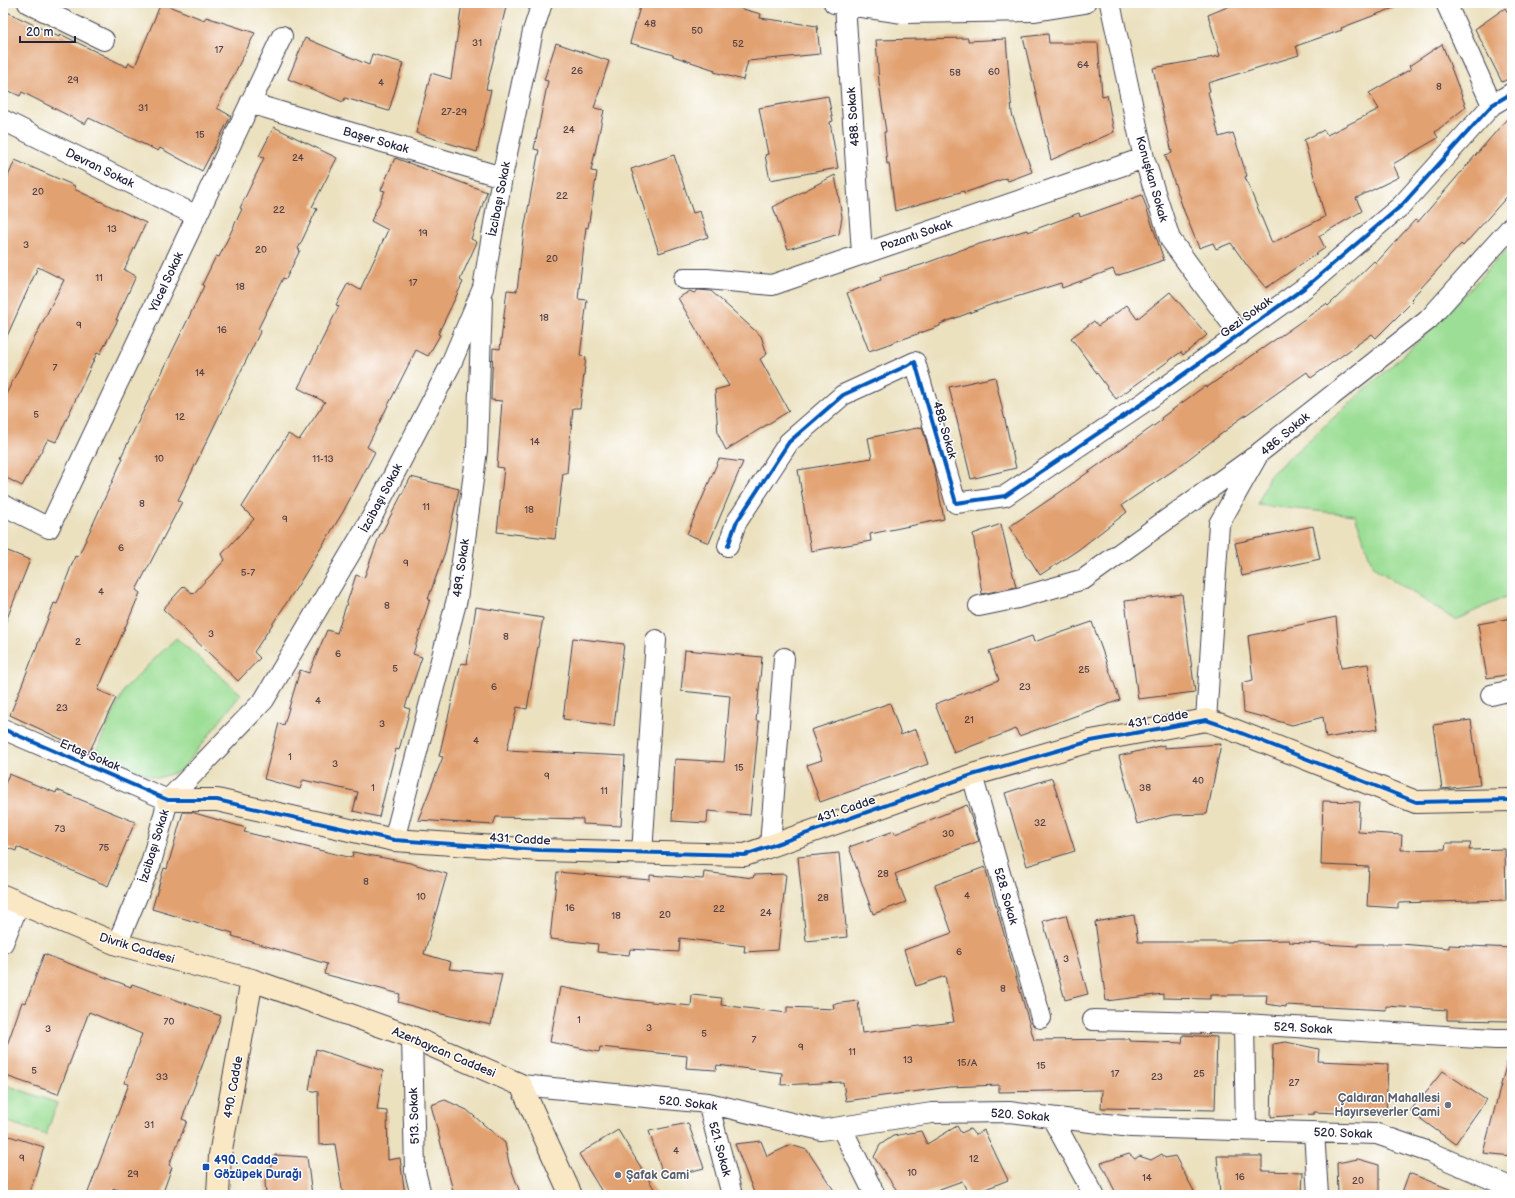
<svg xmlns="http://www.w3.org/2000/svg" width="1515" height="1198" font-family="'Balsamiq Sans',sans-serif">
  <rect width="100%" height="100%" fill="#fff"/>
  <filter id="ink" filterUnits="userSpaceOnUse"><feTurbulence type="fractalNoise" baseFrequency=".025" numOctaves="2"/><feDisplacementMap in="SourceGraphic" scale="8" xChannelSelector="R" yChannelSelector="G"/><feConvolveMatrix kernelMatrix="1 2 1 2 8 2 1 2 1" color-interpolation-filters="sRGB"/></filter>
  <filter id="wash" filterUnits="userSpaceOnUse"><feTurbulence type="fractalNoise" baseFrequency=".012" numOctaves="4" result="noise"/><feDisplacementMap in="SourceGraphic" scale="16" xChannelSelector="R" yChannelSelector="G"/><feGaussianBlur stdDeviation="0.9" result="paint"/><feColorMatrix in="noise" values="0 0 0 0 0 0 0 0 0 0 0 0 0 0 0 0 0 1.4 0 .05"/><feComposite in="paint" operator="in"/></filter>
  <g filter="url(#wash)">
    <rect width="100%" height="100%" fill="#ebe1bf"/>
    <!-- green -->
    <path fill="#9cde95" stroke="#5f8068" d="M1512 244V594L1455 620 1373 567 1355 515 1258 505 1269 476 1431 330Z
      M176 638 241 694 181 771 157 778 94 755 125 688Z
      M3 1084 57 1103 46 1135 3 1120Z"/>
    <g id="blocks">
      <!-- building -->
      <path fill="#e2a171" d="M161 3 204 20 206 17 255 33 217 108 231 116 202 171 160 148 158 151 89 118 85 124 22 92 20 96 3 88V10L59 37 60 34 127 67 129 63 135 66Z
        M462 3H507L486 89 491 90 477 152 416 133 431 73 451 79Z
        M641 3H721L761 14 760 18 817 26 820 54 748 61 743 80 714 72 715 70 673 56V55L630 43Z
        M1237 3H1404V4L1341 28 1342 30 1296 46 1299 55 1208 83 1210 91 1208 92 1219 137 1233 133 1247 176 1245 177 1272 243 1325 217 1304 140 1324 130 1327 135 1379 109 1369 93 1411 69 1409 66 1442 44 1466 107 1435 132 1438 138 1393 164 1399 177 1356 198 1362 211 1319 236 1325 248 1266 288 1248 267 1231 243 1216 249 1213 243 1199 248 1184 211 1165 155 1172 153 1153 68 1220 56 1208 15Z
        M1505 8 1512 19V77L1502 82 1475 29Z
        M1048 34 1049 43H1098L1102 96 1107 95 1114 132 1051 160 1023 37Z
        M305 38 369 65 372 54 403 63 389 111 345 98 343 102 288 79Z
        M968 38V41L1006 39 1012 114 1032 172 1008 181 1006 178 964 193V191L895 211 889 163 887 164 884 132H886L879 83 876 40Z
        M556 43 609 61 594 108 604 110 591 171 597 172 588 228 586 227 578 299 587 300 580 356 586 357 580 408H573L567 473H563L555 539 497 532 504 468 497 467 502 401 491 400 493 348 500 349 507 290 517 291 524 230 539 150 534 149 548 81 544 80Z
        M828 96 833 121 830 122 838 168 770 180 765 155 768 154 759 108Z
        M1512 113V191L1463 246 1461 244 1411 299 1413 301 1376 338 1372 334 1311 378 1307 372 1233 424V425L1174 470 1122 505 1127 512 1078 550 1040 575 1009 527 1056 495 1162 420 1161 418 1205 386 1206 388 1326 304 1328 306 1374 261 1376 263 1415 220 1418 222Z
        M274 127 337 158 312 207 317 209 298 249 300 250 286 279 283 278 258 329 261 330 178 500 182 502 136 590 140 593 98 690 116 698 89 752 10 715 54 603 57 604 75 556 78 557 123 458 121 457 204 286 202 285 216 256 219 257 242 209 240 208 264 158 259 156Z
        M674 155 693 213 700 211 708 237 659 253 631 169Z
        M395 158 487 192 471 239 477 242 460 280 463 282 438 334 440 335 428 356 416 350 367 447 375 452 343 512 297 587 254 652 260 658 238 681 163 609 184 586 193 594 225 560 222 554 254 519 242 507 288 434 299 440 325 402 298 388 339 306 336 305 348 283 360 290 388 230 371 221 385 191 381 190Z
        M15 160 75 186 74 189 146 223 124 270 136 276 116 320H118L100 354 97 353 56 442 48 439 22 486 3 476V400L64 280 38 267 3 345V188Z
        M835 175 842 217 839 234 788 249 773 207Z
        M1142 195 1164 260 1116 276 1113 269 1062 288 1061 283 990 305 940 324V326L869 351 847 293 881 280 880 277 921 265 969 247 1027 230 1028 232 1079 213 1080 217Z
        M698 290 711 291 761 336 767 354 760 359 789 411 726 450 718 434 715 390 729 386 678 298 690 291 694 293Z
        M1170 292 1207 335 1183 355 1181 352 1116 399 1071 338 1094 321 1098 326 1127 305 1137 319Z
        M995 377 1016 468 971 479 949 387Z
        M922 427 934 468 944 519 870 534 871 541 811 551 798 470 872 458 868 438Z
        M719 459 743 462 709 543 687 534Z
        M411 477 459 489 445 552 428 599H430L413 654 422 657 405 707 410 709 399 750 396 749 379 817 353 811 358 792 303 780 300 789 264 779 279 723 284 725 300 670 309 673 327 630 337 633 356 575 364 578 380 534H381Z
        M1001 524 1016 587 982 594 973 534Z
        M1313 526 1320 559 1242 576 1235 543Z
        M3 549 30 560 4 626H3Z
        M1182 594 1195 692 1138 699 1125 601Z
        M476 607 543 618 527 709 517 707 507 750 625 756 621 826 583 824V819L496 817 493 825 418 820 443 757 439 756 461 663 467 664Z
        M1336 617 1341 668 1368 664 1378 729 1326 738 1323 717 1292 725 1244 712 1242 683 1253 680 1248 636Z
        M1512 618V674L1487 678 1478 624Z
        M1092 622 1120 700 1019 736 1016 729 954 753 935 704 999 680 989 651 1032 636 1034 642Z
        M573 638 624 644 614 726 563 719Z
        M685 650 762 657 756 721H759L750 815 708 811 707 823 672 821 675 759 724 762 730 696 681 691Z
        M890 703 901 735 916 729 928 764 820 802 807 765 822 760 811 730Z
        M1471 720 1480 785 1442 789 1433 725Z
        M1221 744 1207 814 1172 815 1137 824 1119 756 1164 745V748Z
        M9 774 56 793 57 790 135 822 108 886 17 847 16 851 3 846V788Z
        M1052 778 1075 851 1027 866 1005 793Z
        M1323 801 1360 802 1358 832 1402 835 1401 850 1445 849 1446 843H1471L1469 850 1505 849 1506 900 1398 903V908L1367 906 1369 867 1321 865Z
        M967 805 979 841 895 874 906 902 873 914 849 847 894 831 895 834Z
        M183 812H191L246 828 244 832 352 858 353 852 410 863 447 874 424 954 451 962 449 969 502 974 491 1025 433 1012 398 1002 400 994 324 974 327 964 232 936 233 933 152 909 164 868 167 869Z
        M839 853 847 937 806 941 798 857Z
        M985 867 1034 1040 1129 1039V1041L1182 1043 1183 1035 1217 1037 1215 1110 1101 1108 1102 1090 999 1092V1085L949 1087 846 1101 843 1082 781 1085 782 1073 717 1065 716 1070 686 1068 687 1056 600 1047 599 1052 550 1042 560 987 623 999 691 1006 692 995 722 998 721 1005 787 1013V1007L834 1009 833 1004 858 1001 862 1033 954 1022 945 976 916 986 904 950 952 933 935 885Z
        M557 872 650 880V875L703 879 704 872 753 878 754 875 786 874 778 950 744 952 745 946 680 938 679 952 630 949 629 955 597 952 598 944 550 939Z
        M1066 915 1088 994 1065 1000 1043 921Z
        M1134 915 1138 942H1232V941L1289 940V942L1358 946V944H1401L1449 948V945L1512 948V1021L1447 1020V1010L1386 1006V1010L1286 1005V1007L1266 1004 1267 995H1210V999L1163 998V994L1106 1001 1095 922Z
        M44 954 131 987 132 984 221 1016 182 1119 187 1121 169 1165 172 1167 162 1195H133L113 1188 112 1195H87L129 1084 124 1083 142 1034 89 1012 58 1094 3 1075V1043L7 1045 22 1002 26 1003Z
        M1286 1042 1319 1049 1318 1061 1388 1064 1386 1115 1314 1112V1114L1271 1117 1273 1044Z
        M316 1049 383 1071 377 1110 387 1111 388 1160 400 1158 405 1195H343L335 1144 319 1145 318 1092 309 1090Z
        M1507 1062 1512 1063V1156L1483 1153Z
        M1443 1071 1486 1100 1455 1144 1410 1111Z
        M445 1100 467 1110 505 1143 509 1163 521 1195H454L431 1105Z
        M688 1123 704 1168 664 1178 649 1131Z
        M957 1126 961 1133 970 1129 975 1135 984 1130 1008 1180 971 1195H969L962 1181 934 1191 917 1195H900L874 1157 880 1145 893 1136 921 1131 927 1144Z
        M618 1130 645 1174 658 1195H604L579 1154Z
        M3 1134 44 1147 29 1195H3Z
        M761 1141 767 1156 791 1145 807 1150 837 1195H755L735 1144Z
        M1129 1154 1135 1159 1139 1156 1151 1160 1162 1154 1165 1158 1175 1156 1194 1191 1186 1195H1117L1101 1163Z
        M275 1155 307 1157 312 1195H266L265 1181Z
        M1217 1156H1262V1171L1303 1172 1302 1195H1220Z
        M1358 1159 1379 1165V1195H1338L1337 1163Z
        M1409 1173 1462 1194V1195H1401Z"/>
    </g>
  </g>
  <g filter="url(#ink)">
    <use href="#blocks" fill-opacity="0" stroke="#403f4f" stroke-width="1"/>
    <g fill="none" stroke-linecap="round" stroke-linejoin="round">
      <!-- street casing -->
      <g stroke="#403f4f" stroke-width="22">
        <path id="street" d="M28 3 104 40
          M834 3 903 13 1035 11 1085 3
          M1110 3 1144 158 1170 239 1240 335
          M1446 3 1492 105
          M845 5 862 253
          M250 103 502 177
          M3 120 197 216
          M684 279H707L772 285 1144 158
          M3 505 49 528 282 36
          M728 546 736 523 789 442 843 395 915 362 956 503 1005 496 1146 401 1307 286 1402 205 1492 105 1512 93
          M979 606 1018 598 1084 579 1254 457
          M1491 695 1512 690
          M1206 720 1219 524 1259 453 1428 320 1512 226
          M3 729 168 800
          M972 775 1041 1018
          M394 840 457 599 477 450 482 300
          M770 846 784 658
          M642 853 656 640
          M3 943 19 903
          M117 944 151 863 168 800 264 700 373 515 450 366 483 288 502 177 533 31 542 3
          M1093 1020 1244 1024 1495 1039H1512
          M1244 1024 1246 1130
          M412 1037 415 1171 421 1195
          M521 1085 708 1103 821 1130 932 1113 1009 1112 1131 1127 1377 1134 1429 1152 1512 1188
          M708 1103 732 1195
          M1052 1118 1094 1195
          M841 1127 875 1195
          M1314 1132 1318 1195"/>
      </g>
      <!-- secondary casing -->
      <g stroke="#403f4f" stroke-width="24">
        <path id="secondary" d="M168 800H217L394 840 539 850 745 855 972 775 1091 741 1206 720 1221 725 1416 802 1512 800
          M3 896 117 944 252 980 412 1037 521 1085 571 1195
          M218 1195 220 1155 252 980"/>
      </g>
      <!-- street -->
      <use href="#street" stroke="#fff" stroke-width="20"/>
      <!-- secondary -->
      <use href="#secondary" stroke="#fae7c3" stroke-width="22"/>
      <!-- cycleway casing -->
      <g stroke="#fff" stroke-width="6">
        <path id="cycleway" d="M728 546 736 523 789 442 843 395 915 362 956 503 1005 496 1146 401 1307 286 1402 205 1492 105 1512 93
          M3 729 168 800H217L394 840 539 850 745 855 972 775 1091 741 1206 720 1221 725 1416 802 1512 800"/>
      </g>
      <!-- cycleway -->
      <use href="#cycleway" stroke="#0057b8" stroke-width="4"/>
    </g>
  </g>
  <!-- markers -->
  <g fill="#6b7280" stroke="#fff" stroke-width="1.5">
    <circle cx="1448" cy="1105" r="4"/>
    <circle cx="618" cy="1175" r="4"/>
  </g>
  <rect fill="#1a4fb4" stroke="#fff" stroke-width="1.5" x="202" y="1163" width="8" height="8" rx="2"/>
  <g text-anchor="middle" stroke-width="3" stroke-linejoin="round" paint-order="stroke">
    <!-- number labels -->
    <g font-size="10" fill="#524248">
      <text x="650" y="27">48</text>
      <text x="697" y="34">50</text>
      <text x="477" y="46">31</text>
      <text x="738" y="47">52</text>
      <text x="219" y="53">17</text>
      <text x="1083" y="68">64</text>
      <text x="577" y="74">26</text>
      <text x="994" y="75">60</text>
      <text x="955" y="76">58</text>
      <text x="73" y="83">29</text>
      <text x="381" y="86">4</text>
      <text x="1439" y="90">8</text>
      <text x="143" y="111">31</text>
      <text x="454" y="115">27-29</text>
      <text x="569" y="133">24</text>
      <text x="200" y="138">15</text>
      <text x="298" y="161">24</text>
      <text x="38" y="195">20</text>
      <text x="562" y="199">22</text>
      <text x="279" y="213">22</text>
      <text x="112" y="232">13</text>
      <text x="423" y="236">19</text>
      <text x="26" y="248">3</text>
      <text x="261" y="253">20</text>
      <text x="552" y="262">20</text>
      <text x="99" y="281">11</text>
      <text x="413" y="286">17</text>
      <text x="240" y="290">18</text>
      <text x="544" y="321">18</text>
      <text x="79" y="328">9</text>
      <text x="222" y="333">16</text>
      <text x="55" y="371">7</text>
      <text x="200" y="376">14</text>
      <text x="36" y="418">5</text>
      <text x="180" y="420">12</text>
      <text x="535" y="445">14</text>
      <text x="159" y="462">10</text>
      <text x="323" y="462">11-13</text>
      <text x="142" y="507">8</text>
      <text x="426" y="510">11</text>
      <text x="529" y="513">18</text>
      <text x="285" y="522">9</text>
      <text x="121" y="551">6</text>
      <text x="406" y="566">9</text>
      <text x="248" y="576">5-7</text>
      <text x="101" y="595">4</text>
      <text x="387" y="609">8</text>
      <text x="211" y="637">3</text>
      <text x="506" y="640">8</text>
      <text x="78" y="645">2</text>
      <text x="338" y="657">6</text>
      <text x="395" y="672">5</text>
      <text x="1084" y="673">25</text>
      <text x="494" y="690">6</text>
      <text x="1025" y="690">23</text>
      <text x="318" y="704">4</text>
      <text x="62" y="711">23</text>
      <text x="969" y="723">21</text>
      <text x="382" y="727">3</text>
      <text x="476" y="744">4</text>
      <text x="290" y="760">1</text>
      <text x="335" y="767">3</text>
      <text x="739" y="771">15</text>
      <text x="547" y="779">9</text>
      <text x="1198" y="784">40</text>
      <text x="373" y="791">1</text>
      <text x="1145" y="791">38</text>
      <text x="604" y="794">11</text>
      <text x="1040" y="826">32</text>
      <text x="60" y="832">73</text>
      <text x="948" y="837">30</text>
      <text x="104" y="851">75</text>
      <text x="883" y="877">28</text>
      <text x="366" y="885">8</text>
      <text x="967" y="899">4</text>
      <text x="421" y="900">10</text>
      <text x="823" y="901">28</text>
      <text x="570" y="911">16</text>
      <text x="719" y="912">22</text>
      <text x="766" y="916">24</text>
      <text x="665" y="918">20</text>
      <text x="616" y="919">18</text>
      <text x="959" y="955">6</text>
      <text x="1066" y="962">3</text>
      <text x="1003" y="992">8</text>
      <text x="579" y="1023">1</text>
      <text x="169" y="1025">70</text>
      <text x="649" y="1031">3</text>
      <text x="48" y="1032">3</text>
      <text x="704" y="1037">5</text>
      <text x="754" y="1043">7</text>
      <text x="801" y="1050">9</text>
      <text x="852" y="1055">11</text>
      <text x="908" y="1063">13</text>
      <text x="967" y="1066">15/A</text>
      <text x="1041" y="1069">15</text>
      <text x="34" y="1074">5</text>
      <text x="1115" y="1077">17</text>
      <text x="1199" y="1077">25</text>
      <text x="162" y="1080">33</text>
      <text x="1157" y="1080">23</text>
      <text x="1294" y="1086">27</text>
      <text x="149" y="1128">31</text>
      <text x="676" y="1154">4</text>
      <text x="22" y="1161">9</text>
      <text x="974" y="1162">12</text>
      <text x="912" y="1176">10</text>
      <text x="133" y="1177">29</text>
      <text x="1240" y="1180">16</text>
      <text x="1147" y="1181">14</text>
      <text x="1358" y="1184">20</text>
    </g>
    <!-- street labels -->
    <g font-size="12" fill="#22223b" stroke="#fff">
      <text transform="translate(853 117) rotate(-94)" y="4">488. Sokak</text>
      <text transform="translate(376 140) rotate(16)" y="4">Başer Sokak</text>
      <text transform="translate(100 168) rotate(26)" y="4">Devran Sokak</text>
      <text transform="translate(1152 179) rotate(74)" y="4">Konuşkan Sokak</text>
      <text transform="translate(499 199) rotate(-79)" y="4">İzcibaşı Sokak</text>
      <text transform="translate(916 235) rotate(-19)" y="4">Pozantı Sokak</text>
      <text transform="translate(166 282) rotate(-65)" y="4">Yücel Sokak</text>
      <text transform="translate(1246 317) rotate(-36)" y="4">Gezi Sokak</text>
      <text transform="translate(945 430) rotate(74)" y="4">488. Sokak</text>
      <text transform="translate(1285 434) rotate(-40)" y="4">486. Sokak</text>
      <text transform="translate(381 498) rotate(-62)" y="4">İzcibaşı Sokak</text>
      <text transform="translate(461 568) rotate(-82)" y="4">489. Sokak</text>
      <text transform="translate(1158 719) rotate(-10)" y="4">431. Cadde</text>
      <text transform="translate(90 755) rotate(23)" y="4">Ertaş Sokak</text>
      <text transform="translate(846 809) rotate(-19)" y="4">431. Cadde</text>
      <text transform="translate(520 839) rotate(3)" y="4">431. Cadde</text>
      <text transform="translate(154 846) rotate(-73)" y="4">İzcibaşı Sokak</text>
      <text transform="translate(1006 896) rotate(74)" y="4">528. Sokak</text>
      <text transform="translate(137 948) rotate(17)" y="4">Divrik Caddesi</text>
      <text transform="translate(1303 1028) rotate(3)" y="4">529. Sokak</text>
      <text transform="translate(444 1052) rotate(23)" y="4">Azerbaycan Caddesi</text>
      <text transform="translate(233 1087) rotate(-80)" y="4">490. Cadde</text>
      <text transform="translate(688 1103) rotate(6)" y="4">520. Sokak</text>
      <text transform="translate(1020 1115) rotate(4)" y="4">520. Sokak</text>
      <text transform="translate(414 1116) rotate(-92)" y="4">513. Sokak</text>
      <text transform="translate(1343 1133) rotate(2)" y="4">520. Sokak</text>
      <text transform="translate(720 1149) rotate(75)" y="4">521. Sokak</text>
    </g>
    <!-- worship labels -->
    <g font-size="12" font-weight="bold" fill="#5b616d" stroke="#fff" text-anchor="end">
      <text x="1440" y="1102">Çaldıran Mahallesi<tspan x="1440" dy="14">Hayırseverler Cami</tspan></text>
      <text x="626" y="1179" text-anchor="start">Şafak Cami</text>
    </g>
    <!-- transit labels -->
    <g font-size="12" font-weight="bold" fill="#164399" stroke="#fff" text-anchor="start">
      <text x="214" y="1164">490. Cadde<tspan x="214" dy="14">Gözüpek Durağı</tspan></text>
    </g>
  </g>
  <!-- margin -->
  <rect width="1515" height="1198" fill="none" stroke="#fff" stroke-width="16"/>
  <!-- scale -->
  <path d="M20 36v6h55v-6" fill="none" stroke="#22223b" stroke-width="2"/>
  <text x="26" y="36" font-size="12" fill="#22223b" stroke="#ffffff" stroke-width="3" paint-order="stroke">20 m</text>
</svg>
